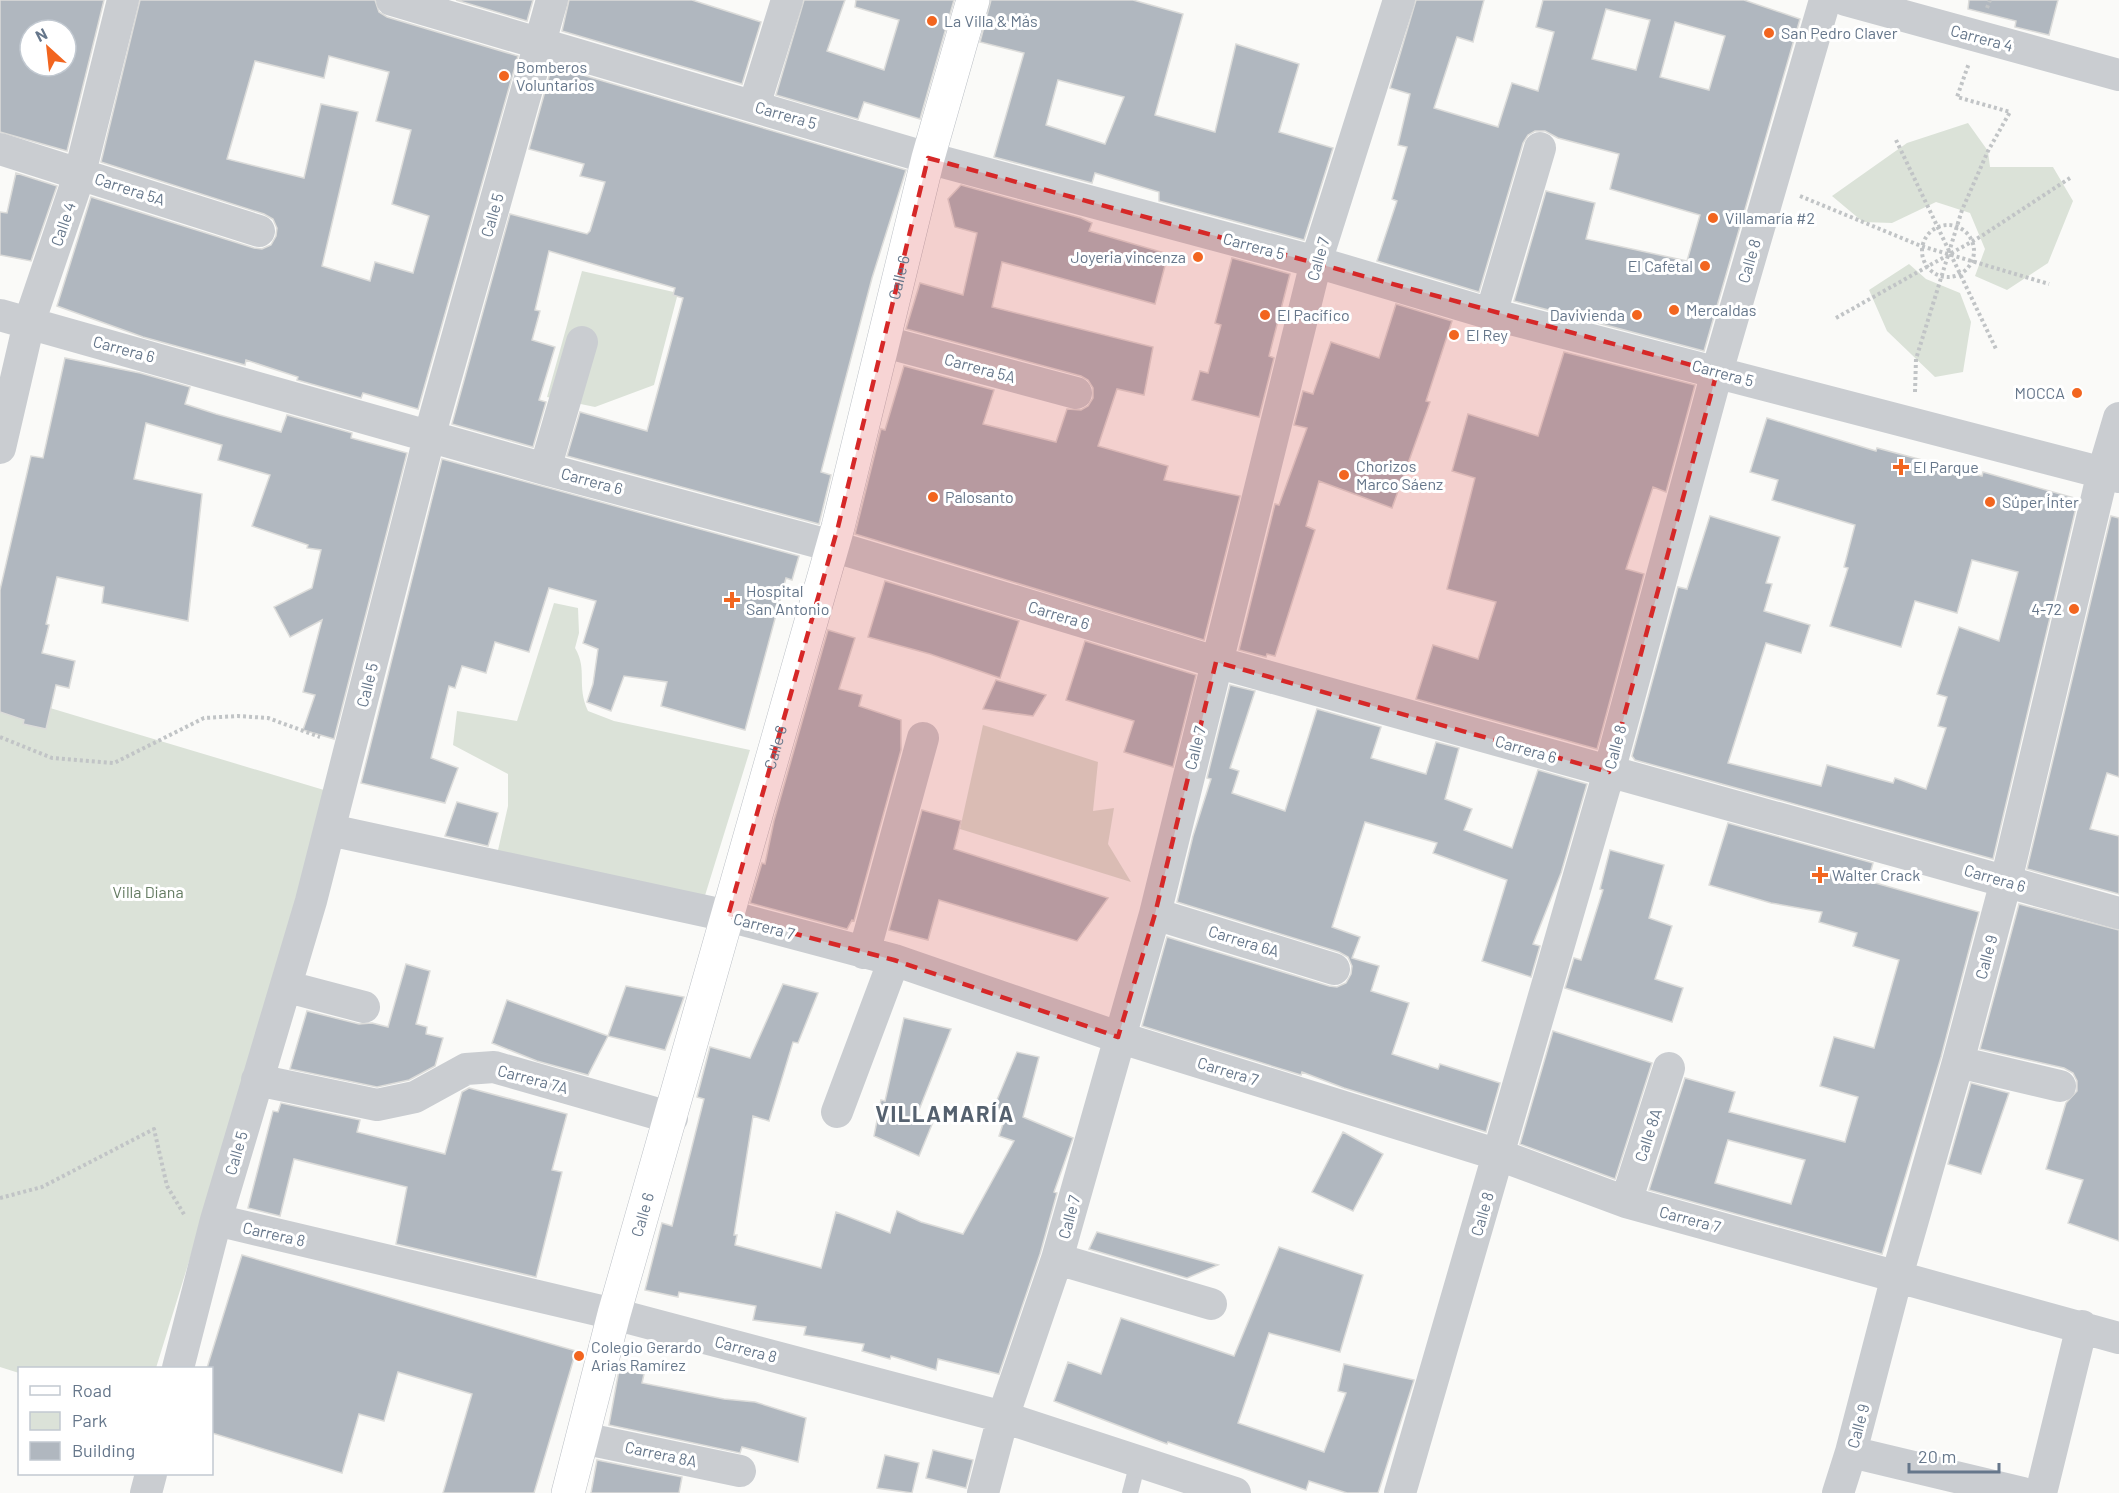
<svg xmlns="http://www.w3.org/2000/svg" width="2119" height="1493" font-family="Barlow,sans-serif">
  <rect width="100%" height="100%" fill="#fafaf8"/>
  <!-- green -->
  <path fill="#dbe2d8" d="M1968 123 1988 151 1990 167H2053L2073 201 2048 263 2007 290 1975 276 1985 249 1970 213 1936 202 1892 223 1863 222 1832 196 1907 143Z
    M1909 264 1926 279 1960 293 1971 322 1963 372 1935 377 1887 331 1869 290Z
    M582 271 678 293 654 385 595 407 547 397Z
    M554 603 578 608 579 633 575 648C588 670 576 685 588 711L614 721 750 750 703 902 496 859 508 806V774L453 745 457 711 517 721Z
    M0 693 334 793 156 1368H20L19 1373 0 1367Z
    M983 725 1098 762 1093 811 1114 808 1108 844 1131 882 960 829Z"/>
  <!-- building -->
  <path fill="#b0b7bf" stroke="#dcdcda" stroke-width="1.5" fill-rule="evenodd" d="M0 0H104L67 151 0 132ZM30 30H66V66H30Z
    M140 0H375L379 12 387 17 518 56 418 409 363 393 361 398 297 380 298 377 246 360 245 365 143 337 57 306 91 197 254 248 262 249 271 245 276 236 277 228 273 219 264 214 101 162ZM329 56 389 72 376 121 411 130 392 204 429 216 413 273 375 262 370 281 322 266 358 112 321 104 304 178 227 159 255 61 324 78Z
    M456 0H533L527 21Z
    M569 0H692L761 22 742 84 562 31Z
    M804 0H845L827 51 884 70 899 20 855 7 856 0H954L920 119 864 102 858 119 776 95Z
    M991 0H1133L1183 14 1155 115 1215 132 1236 44 1299 64 1279 132 1333 148 1304 240 1159 201V192L1095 173 1092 183 994 157 1024 53 980 42ZM1058 80 1124 97 1105 144 1046 125Z
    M1416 0H1484L1473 42 1457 37 1434 108 1498 127 1512 83 1538 91 1554 32 1536 27 1543 0H1744L1800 19 1704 351 1514 301 1546 191 1595 203 1586 239 1687 261 1700 215 1610 189 1619 154 1558 138 1545 131H1535L1528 135 1523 143 1479 292 1377 261 1397 201 1392 199 1407 147 1398 145 1410 94 1390 88ZM1606 9 1650 20 1636 70 1592 59ZM1675 22 1725 36 1709 90 1660 77Z
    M1969 0H2058L2049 35 2015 27 2016 21 1968 9Z
    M552 66 906 170 872 278 821 472 831 475 819 524 567 456 580 412 647 431 683 298 673 295 675 288 549 251 535 310 540 311 532 340 555 347 539 400 546 402 533 447 452 424 510 214 587 234 590 231 605 182 580 176 584 164 529 149Z
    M16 173 57 186 31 261 0 255V212L7 213Z
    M961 185 1081 218 1092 223 1089 231 1168 254 1155 304 1002 262 992 307 1153 347 1144 395 1117 389 1098 446 1168 466 1164 480 1240 496 1204 640 855 534 881 429 885 430 904 366 994 390 983 424 1056 442 1067 409 1081 410 1088 406 1093 398V388L1088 380 1081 376 906 329 920 283 963 295 977 233 955 227 948 199Z
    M1232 258 1290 274 1269 356 1274 358 1259 417 1192 400 1200 371 1208 373 1221 325 1215 323Z
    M1396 304 1452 321 1426 401 1430 402 1392 508 1319 481 1306 526 1315 530 1275 656 1267 654 1266 657 1239 650 1275 504 1279 505 1307 428 1294 425 1303 391 1313 394 1331 342 1379 358Z
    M1564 352 1695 385 1666 492 1653 487 1626 569 1644 574 1597 749 1416 699 1433 645 1478 659 1496 602 1447 589 1475 478 1452 471 1468 414 1538 436Z
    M65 358 140 373 190 387 185 404 216 414 281 432 287 415 352 433 351 438 407 453 334 739 303 730 315 695 303 692 322 620 290 637 274 607 312 588 321 550 307 548 308 545 252 526 270 475 218 460 222 445 146 423 134 479 202 494 188 621 102 603 104 587 57 577 46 624 49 625 42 653 75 661 69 688 56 685 46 729 23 724 24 720 0 712V590L31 456 43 458Z
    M1767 418 1876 451 1877 448 1982 476 1983 472 2078 499 1993 859 1635 760 1632 756 1678 587 1687 589 1710 516 1780 537 1766 583 1772 584 1764 611 1810 625 1801 653 1766 643 1728 763 1821 786 1827 765 1893 783 1895 778 1926 789 1946 728 1938 726 1947 697 1937 694 1959 627 1999 641 2018 572 1972 560 1957 613 1915 601 1901 647 1830 626 1848 568 1844 567 1855 525 1772 500 1778 480 1750 472Z
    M442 459 799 556 792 580 786 578 745 730 661 706 667 682 624 676 611 711 587 702 593 684 598 649 583 643 596 601 549 588 529 652 495 642 486 673 462 666 455 688 449 686 431 758 458 768 445 803 361 783Z
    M2111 516 2119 518V777L2107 773 2090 829 2119 836V894L2027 869Z
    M885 581 1019 621 1000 678 930 654 868 637Z
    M828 630 855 638 839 689 862 695 859 706 901 720V750L854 921 852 920 847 929 750 903 762 863 765 864 774 821Z
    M1085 641 1196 675 1173 767 1124 752 1134 721 1066 700Z
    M996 680 1046 695 1033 716 983 709Z
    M1230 685 1255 691 1230 768 1239 771 1232 793 1285 811 1317 709 1381 727 1371 758 1426 774 1436 742 1459 748 1445 799 1472 809 1464 830 1512 848 1538 770 1587 784 1561 873 1533 944 1540 946 1531 977 1482 961 1507 880 1433 853 1437 843 1365 822 1332 927 1360 937 1352 958 1379 966 1371 991 1409 1003 1392 1054 1438 1069 1440 1064 1500 1083 1486 1132 1344 1088 1302 1072 1301 1075 1142 1026 1167 937 1329 986 1337 987 1346 983 1351 974 1352 966 1348 957 1339 952 1177 902 1193 836 1211 779 1207 778Z
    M457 802 498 813 488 846 445 836Z
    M922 810 961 821 954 849 1108 898 1077 941 939 900 928 940 889 930Z
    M1728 823 1873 863 1868 881 1979 912 1941 1057 1882 1254 1649 1190 1685 1078 1735 1092 1729 1112 1845 1142 1858 1097 1820 1086 1834 1037 1874 1048 1899 960 1853 946 1857 933 1819 922 1822 912 1771 903 1709 885ZM1728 1140 1805 1160 1791 1204 1715 1183Z
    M1610 850 1664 865 1649 918 1672 926 1655 979 1683 988 1672 1022 1565 988 1574 958 1581 960 1603 890 1600 889Z
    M2019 904 2119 930V1241L2068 1223 2083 1180 2046 1169 2066 1103 2077 1091V1081L2073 1073 2064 1068 1980 1049Z
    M406 964 430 971 416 1024 427 1027 426 1034 443 1038 435 1066 409 1080 377 1087 290 1069 307 1011 359 1024 372 1023 388 1027Z
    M783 984 818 993 798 1043 793 1042 769 1121 753 1116 734 1235H737L735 1245 821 1268 836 1212 890 1233 897 1211 921 1222 963 1234 1014 1141 999 1136 1007 1112 994 1107 1017 1052 1039 1057 1023 1117 1073 1138 1054 1192 1057 1193 1040 1254 999 1374 938 1359 936 1370 891 1356 890 1359 862 1351 864 1344 804 1335 806 1327 753 1320 756 1306 679 1292 678 1297 645 1290 662 1223 672 1226 704 1099 697 1097 710 1047 750 1058Z
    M626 986 684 997 665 1050 608 1036Z
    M507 1000 608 1036 588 1075 537 1061 492 1043Z
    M904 1018 951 1029 917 1115 933 1122 919 1156 874 1136 881 1100 885 1101Z
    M1553 1031 1652 1063 1615 1179 1520 1144Z
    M1971 1083 2009 1093 1981 1174 1948 1164Z
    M469 1088 567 1114 552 1170 562 1172 536 1277 396 1244 407 1187 294 1159 280 1216 248 1208 273 1111 278 1112 281 1103 360 1120 357 1132 445 1154 462 1092Z
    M1343 1132 1383 1154 1353 1211 1312 1192Z
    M1097 1232 1218 1265 1187 1278 1089 1249Z
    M1279 1247 1363 1275 1340 1352 1269 1333 1238 1423 1324 1452 1346 1393 1338 1391 1344 1364 1414 1380 1378 1493H1347L1309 1481 1306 1490 1168 1442 1167 1444 1054 1401 1068 1362 1101 1374 1121 1318 1234 1356Z
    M242 1255 576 1351 534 1493H443L472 1394 398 1372 384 1421 359 1414 342 1473 212 1433V1368H207Z
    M619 1370 644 1374 642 1383 724 1399 755 1402 806 1418 798 1462 742 1447 740 1453 609 1425Z
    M933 1450 973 1460 966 1488 926 1478Z
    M885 1455 919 1463 912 1493 877 1488Z
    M597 1460 682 1477 679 1493H591Z"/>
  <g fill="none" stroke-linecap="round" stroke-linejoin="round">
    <!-- secondary casing -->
    <g stroke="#bcc0c6" stroke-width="34">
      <g id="secondary">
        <path id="s1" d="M568 1493 614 1314 838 527 928 158 973 0"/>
      </g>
    </g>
    <!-- path -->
    <path stroke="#c1c4c6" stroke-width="4" stroke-dasharray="3 3" stroke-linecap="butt" d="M1987 8 1990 0
      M1896 140 1996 349
      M1800 196 1921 246 2049 284
      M1922 251a26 26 0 1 1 52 0a26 26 0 1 1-52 0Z
      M1836 318 1980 237 2070 178
      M1915 392 1916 359 1962 210 1988 151 2010 112 1957 97 1969 63
      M0 737 52 758 114 763 204 718 238 716 268 718 320 737
      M0 1198 42 1187 154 1129 167 1186 185 1216"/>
    <!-- lane -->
    <path stroke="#cacdd1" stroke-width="16" d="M1130 1493 1138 1462"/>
    <!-- street -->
    <path stroke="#cacdd1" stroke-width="32" d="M392 0 928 158 1316 262 1491 314 2119 477
      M1846 0 2119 75
      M754 106 787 0
      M0 149 259 231
      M1491 314 1540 148
      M0 315 545 469 832 546 1216 662 2119 913
      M885 342 1076 393
      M0 448 29 323 80 173 123 0
      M545 469 582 342
      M330 830 728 916 894 960 1118 1037 1499 1155 1626 1202 2119 1338
      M1155 914 1334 969
      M864 953 923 738
      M288 987 364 1007
      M1958 1062 2060 1086
      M257 1080 377 1105 415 1097 466 1069 494 1067 672 1118
      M837 1112 894 960
      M1626 1202 1669 1068
      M216 1220 614 1314 1003 1417 1235 1493
      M1057 1259 1211 1304
      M178 1368 216 1220 311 901 430 434 552 0
      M582 1438 740 1471
      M1851 1452 2023 1493
      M146 1493 151 1474
      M983 1493 1003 1417 1057 1259 1155 914 1316 262 1399 0
      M1400 1493 1609 772 1717 372 1825 0
      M1838 1493 1851 1452 1897 1276 1958 1062 2006 881 2103 472 2119 418
      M2041 1493 2082 1326"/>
    <!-- secondary -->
    <use href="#secondary" stroke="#fff" stroke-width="33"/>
  </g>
  <!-- marked area -->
  <path fill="#d62828" fill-opacity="0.2" stroke="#d62828" stroke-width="4.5" stroke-dasharray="12 8" stroke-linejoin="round" d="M928 158 1717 372 1609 772 1216 662 1155 914 1118 1037 894 960 728 916 838 527Z"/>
  <!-- markers -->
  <g fill="#f2651f" stroke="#fff" stroke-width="2">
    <circle cx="932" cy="21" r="6"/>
    <circle cx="1769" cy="33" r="6"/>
    <circle cx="504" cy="76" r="6"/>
    <circle cx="1713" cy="218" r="6"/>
    <circle cx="1198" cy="257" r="6"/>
    <circle cx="1705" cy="266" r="6"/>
    <circle cx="1674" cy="310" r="6"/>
    <circle cx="1265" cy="315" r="6"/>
    <circle cx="1637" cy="315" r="6"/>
    <circle cx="1454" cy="335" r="6"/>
    <circle cx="2077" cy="393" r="6"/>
    <path d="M1898 458h6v6h6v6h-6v6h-6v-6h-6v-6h6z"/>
    <circle cx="1344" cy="475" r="6"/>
    <circle cx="933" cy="497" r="6"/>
    <circle cx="1990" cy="502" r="6"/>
    <path d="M729 591h6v6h6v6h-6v6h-6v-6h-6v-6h6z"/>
    <circle cx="2074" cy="609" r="6"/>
    <path d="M1817 866h6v6h6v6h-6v6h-6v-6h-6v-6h6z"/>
    <circle cx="579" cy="1356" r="6"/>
  </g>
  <g text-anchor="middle" stroke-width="6" stroke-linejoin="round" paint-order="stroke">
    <!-- poi labels -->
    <g font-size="16" fill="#66778b" stroke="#fff" text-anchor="start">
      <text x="944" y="27">La Villa &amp; Más</text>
      <text x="1781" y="39">San Pedro Claver</text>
      <text x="516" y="73">Bomberos<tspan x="516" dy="18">Voluntarios</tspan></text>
      <text x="1725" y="224">Villamaría #2</text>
      <text x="1186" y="263" text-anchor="end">Joyeria vincenza</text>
      <text x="1693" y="272" text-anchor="end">El Cafetal</text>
      <text x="1686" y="316">Mercaldas</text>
      <text x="1277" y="321">El Pacífico</text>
      <text x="1625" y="321" text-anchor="end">Davivienda</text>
      <text x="1466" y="341">El Rey</text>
      <text x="2065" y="399" text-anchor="end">MOCCA</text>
      <text x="1356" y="472">Chorizos<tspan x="1356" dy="18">Marco Sáenz</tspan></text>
      <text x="1913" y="473">El Parque</text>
      <text x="945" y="503">Palosanto</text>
      <text x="2002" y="508">Súper Ínter</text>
      <text x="746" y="597">Hospital<tspan x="746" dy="18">San Antonio</tspan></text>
      <text x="2062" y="615" text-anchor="end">4-72</text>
      <text x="1832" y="881">Walter Crack</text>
      <text x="591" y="1353">Colegio Gerardo<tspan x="591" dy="18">Arias Ramírez</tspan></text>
    </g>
    <!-- street labels -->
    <g font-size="16" fill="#66778b" stroke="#fff">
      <text transform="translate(1982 38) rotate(15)" y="6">Carrera 4</text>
      <text transform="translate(786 115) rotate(16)" y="6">Carrera 5</text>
      <text transform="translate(130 189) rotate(18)" y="6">Carrera 5A</text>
      <text transform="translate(492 215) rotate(-74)" y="6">Calle 5</text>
      <text transform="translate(63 224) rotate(-71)" y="6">Calle 4</text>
      <text transform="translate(1254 246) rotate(15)" y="6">Carrera 5</text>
      <text transform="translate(1318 259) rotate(-74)" y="6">Calle 7</text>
      <text transform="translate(1749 261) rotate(-74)" y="6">Calle 8</text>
      <text dy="6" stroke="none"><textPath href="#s1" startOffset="1260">Calle 6</textPath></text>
      <text transform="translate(124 349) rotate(15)" y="6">Carrera 6</text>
      <text transform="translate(980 368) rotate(15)" y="6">Carrera 5A</text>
      <text transform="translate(1723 373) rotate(15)" y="6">Carrera 5</text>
      <text transform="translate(592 481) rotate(15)" y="6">Carrera 6</text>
      <text transform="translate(1059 615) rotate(17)" y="6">Carrera 6</text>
      <text transform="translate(367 685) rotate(-76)" y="6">Calle 5</text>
      <text transform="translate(1615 747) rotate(-75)" y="6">Calle 8</text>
      <text dy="6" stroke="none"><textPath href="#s1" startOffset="774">Calle 6</textPath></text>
      <text transform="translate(1195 748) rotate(-76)" y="6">Calle 7</text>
      <text transform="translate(1526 749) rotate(16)" y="6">Carrera 6</text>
      <text transform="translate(1995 878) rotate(16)" y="6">Carrera 6</text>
      <text transform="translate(764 926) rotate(15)" y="6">Carrera 7</text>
      <text transform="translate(1244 941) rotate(17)" y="6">Carrera 6A</text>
      <text transform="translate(1986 957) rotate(-75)" y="6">Calle 9</text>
      <text transform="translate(1228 1071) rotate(17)" y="6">Carrera 7</text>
      <text transform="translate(533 1079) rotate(15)" y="6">Carrera 7A</text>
      <text transform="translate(1648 1135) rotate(-72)" y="6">Calle 8A</text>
      <text transform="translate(236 1153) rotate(-74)" y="6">Calle 5</text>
      <text transform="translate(1482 1214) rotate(-74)" y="6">Calle 8</text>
      <text dy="6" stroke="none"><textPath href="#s1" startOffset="288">Calle 6</textPath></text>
      <text transform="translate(1069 1217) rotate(-75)" y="6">Calle 7</text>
      <text transform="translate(1690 1219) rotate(15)" y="6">Carrera 7</text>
      <text transform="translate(274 1234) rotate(13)" y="6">Carrera 8</text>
      <text transform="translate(746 1349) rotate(15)" y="6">Carrera 8</text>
      <text transform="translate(1858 1426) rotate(-75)" y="6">Calle 9</text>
      <text transform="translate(661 1454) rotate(12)" y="6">Carrera 8A</text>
    </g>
    <!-- park labels -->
    <g font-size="16" fill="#657c62" stroke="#fff">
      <text x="148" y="898">Villa Diana</text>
    </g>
    <!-- district labels -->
    <g font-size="22" font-weight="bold" letter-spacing="1.5" fill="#55616f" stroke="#fff">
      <text x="945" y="1122">VILLAMARÍA</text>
    </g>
  </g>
  <!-- legend -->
  <rect x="18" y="1367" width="195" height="108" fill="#ffffff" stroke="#c2c9d1" stroke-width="1.5"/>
  <rect x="30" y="1386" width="30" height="9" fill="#ffffff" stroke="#c2c9d1" stroke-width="1.5"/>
  <text x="72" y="1397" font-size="18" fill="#66778b">Road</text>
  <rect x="30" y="1412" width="30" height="18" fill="#dbe2d8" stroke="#c2c9d1" stroke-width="1.5"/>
  <text x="72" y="1427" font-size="18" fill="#66778b">Park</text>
  <rect x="30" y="1442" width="30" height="18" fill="#b0b7bf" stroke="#c2c9d1" stroke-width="1.5"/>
  <text x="72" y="1457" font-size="18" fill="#66778b">Building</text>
  <!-- north arrow -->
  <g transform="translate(48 48) rotate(333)"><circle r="28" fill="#ffffff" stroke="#c2c9d1" stroke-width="1.5"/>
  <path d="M0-4.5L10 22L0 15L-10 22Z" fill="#f2651f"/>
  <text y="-9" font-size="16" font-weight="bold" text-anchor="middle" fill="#66778b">N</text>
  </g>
  <!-- scale -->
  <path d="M1909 1463v9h90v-9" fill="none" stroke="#66778b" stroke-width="3"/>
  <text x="1918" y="1463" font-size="18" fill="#66778b" stroke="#ffffff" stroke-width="4.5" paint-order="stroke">20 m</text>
</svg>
